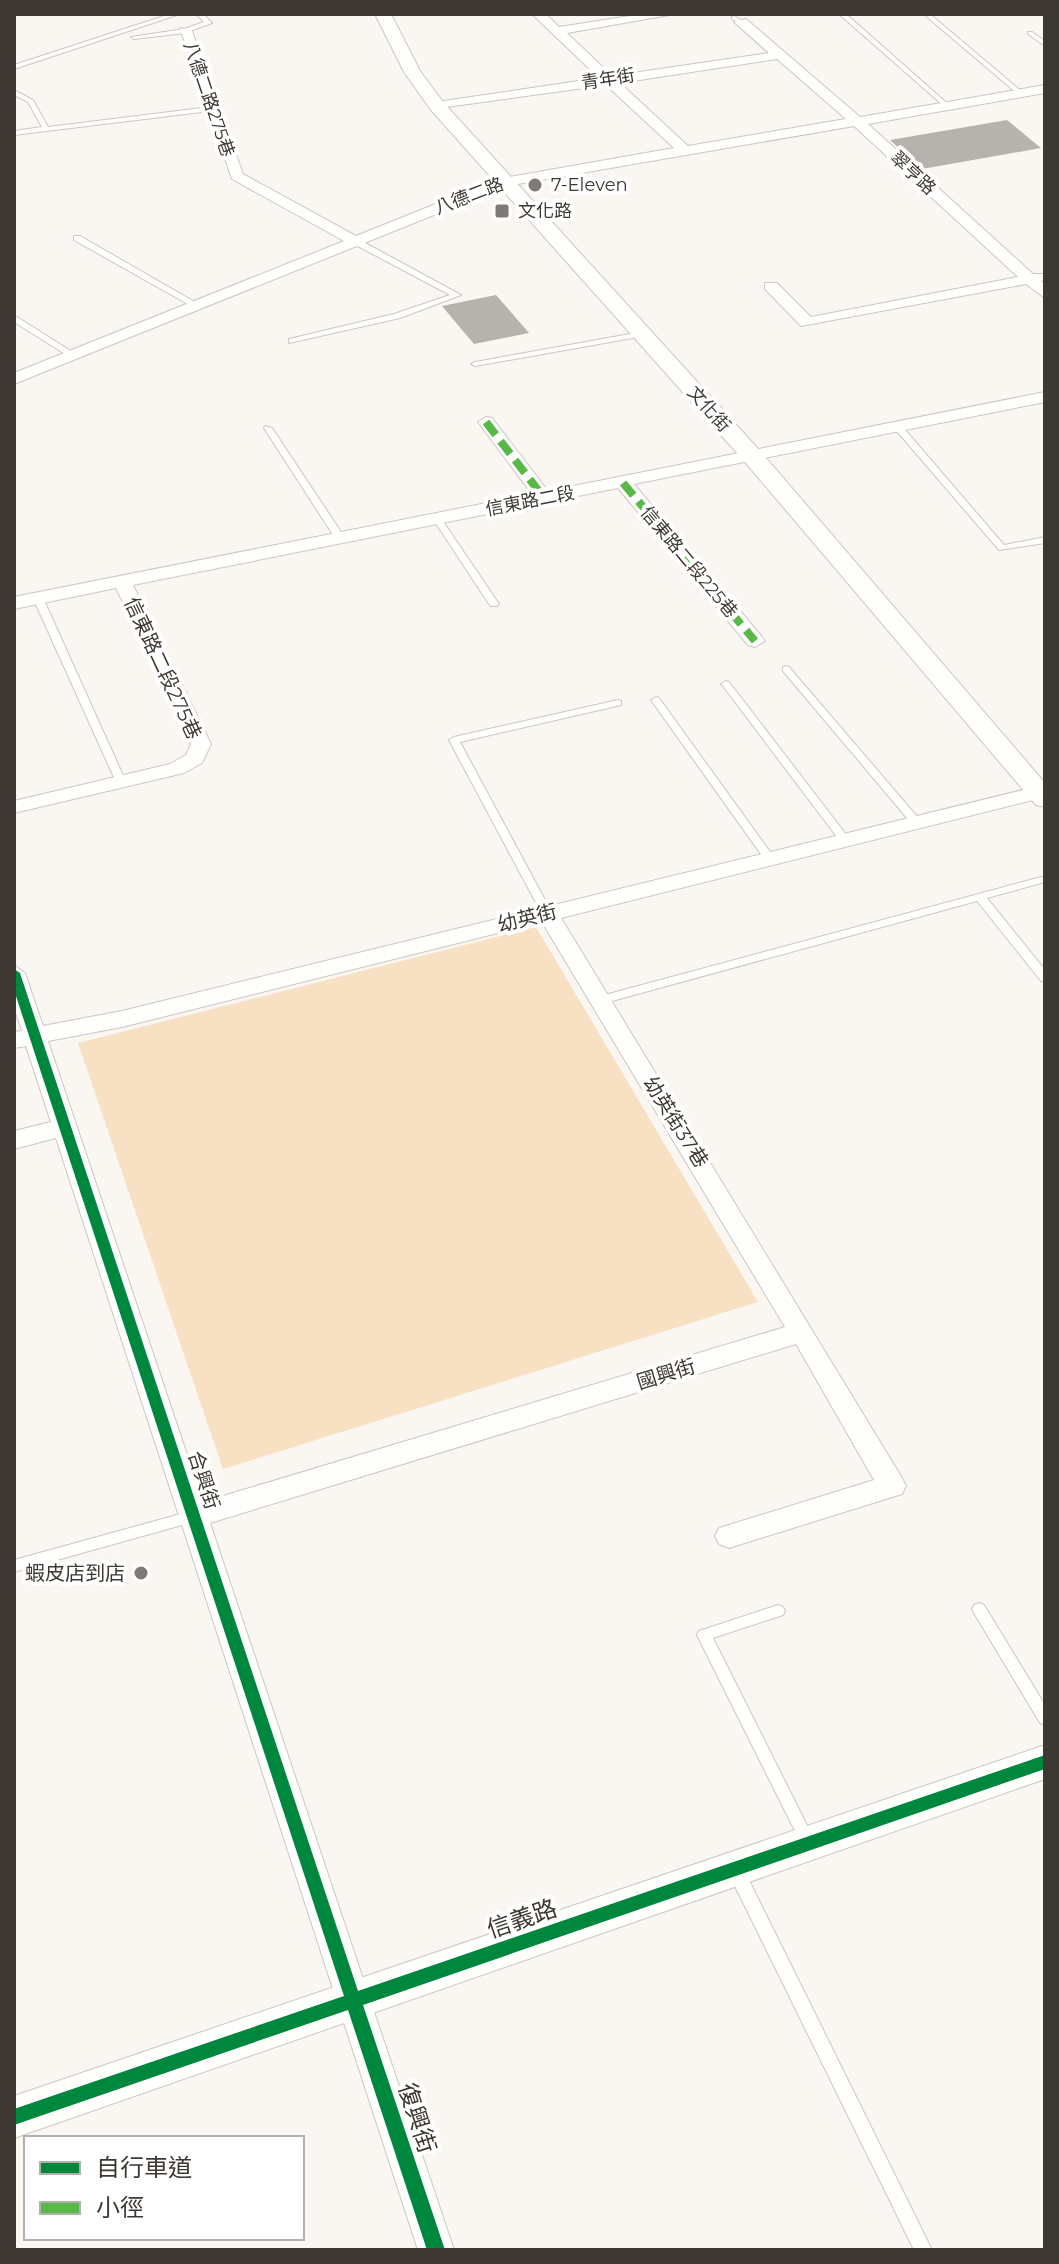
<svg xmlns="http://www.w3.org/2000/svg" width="1059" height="2264" font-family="Montserrat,'Noto Sans TC',sans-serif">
  <rect width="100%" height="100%" fill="#faf6f1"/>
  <!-- green -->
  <path fill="#f8e0c3" d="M536 927 758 1302 223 1469 78 1043Z"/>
  <!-- building -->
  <path fill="#b6b2ad" d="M1007 120 1041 148 922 169 890 140Z
    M496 295 529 333 474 344 442 306Z"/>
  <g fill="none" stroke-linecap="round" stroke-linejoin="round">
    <!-- service casing -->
    <g stroke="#cbc7c2" stroke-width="2">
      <path id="service" d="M170 14H180L14 69V65Z
        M196 14H203L212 23 185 33 134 39 131 37 184 29 204 22Z
        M839 14H846L949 105V107H945Z
        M927 15H931L1022 92V94H1018L927 17Z
        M734 16 743 21 744 22 741 24 732 19V17Z
        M1028 32H1032L1045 41V46L1028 34Z
        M14 90 33 100 48 127 210 107 213 109 210 111 14 135V131L42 127 28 102 14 95Z
        M74 236H80L200 305 193 307 74 240Z
        M352 239H358L461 295 400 318 289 343V339L394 314 450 295 352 243Z
        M14 317H17L77 355 70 357 14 322Z
        M641 332H644V336L475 366 471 364 475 362Z
        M895 425H901L1004 545 1045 537V543L999 550 895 429Z
        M265 426 272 428 345 538 343 540 340 541 335 538 264 428Z
        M437 516 440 517 499 604 497 606H491L489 604 433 519Z
        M38 595 43 598 126 782 125 784H117L116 782 33 598Z
        M786 666 789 667 920 820 921 822 920 824H912L783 671V667Z
        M726 681 729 682 848 837 849 839 848 841H840L723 686 721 684Z
        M656 697 659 698 773 856 774 858 773 860H765L651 700Z
        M618 700 621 701V705L460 742 552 913 547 917 543 916 449 740 454 737Z
        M1045 876V882L987 898 1045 970V982L1041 981 977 901 601 1004 595 1000 601 996Z
        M195 1510 200 1512 202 1516 200 1520 14 1572V1560Z
        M979 1603 984 1605 1045 1705V1725L1040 1723 974 1613 972 1609 974 1605Z
        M778 1605 783 1607 785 1611 783 1615 713 1638 812 1835 815 1840 812 1845 807 1847 802 1845 697 1635 699 1631Z
        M736 1864 742 1866 932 2250H914L730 1876 728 1871 730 1866Z"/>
    </g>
    <!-- minor casing -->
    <g stroke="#cbc7c2" stroke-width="2">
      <path id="minor" d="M532 14H546L559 27 643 14H675L567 33 612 76 769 53 734 22 746 19 860 117 1045 85V93L868 124 1033 274H1045V280L1041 281 1045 285V298L1026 284 801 326 765 289V283H777L811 317 1018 277 854 126 506 186 14 384V373L344 241 232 179 180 28 192 31 243 174 356 236 498 179 674 148 606 85 432 109V103L437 102 599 78ZM777 59 846 119 688 146 620 83Z
        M1045 392V402L634 484 762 637 765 641 755 647 748 645 618 488 133 585 211 744 202 763 184 773 14 813V801L170 764 186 755 191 744 116 588 14 609V597L532 494 478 422 486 417 492 418 548 491Z
        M1039 786 1045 787V797L561 918 902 1478 906 1486 902 1494 729 1548 719 1544 715 1536 719 1528 874 1480 796 1344 210 1523 454 2250H418L56 1138 14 1149V1131L51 1122 26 1046 14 1048V1032L22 1031 14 1007V965L25 973 43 1026 122 1011ZM542 922 785 1327 203 1502 48 1041 122 1027Z"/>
    </g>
    <!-- tertiary casing -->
    <g stroke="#cbc7c2" stroke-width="2">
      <path id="tertiary" d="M375 14H391L420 71 443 102 761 452 1045 783V807L1036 805 745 462 431 110 404 72Z
        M1045 1745V1779L14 2138V2096Z"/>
    </g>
    <!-- service -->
    <use href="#service" fill="#fefefd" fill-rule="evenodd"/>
    <!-- minor -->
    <use href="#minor" fill="#fefefd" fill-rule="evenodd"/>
    <!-- tertiary -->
    <use href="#tertiary" fill="#fefefd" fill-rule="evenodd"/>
    <!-- quiet -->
    <path stroke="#58b947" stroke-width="8" stroke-dasharray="16 8" stroke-linecap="butt" d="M486 422 544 498
      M623 483 755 641"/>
    <!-- cycleway casing -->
    <g stroke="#fff" stroke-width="5">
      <path id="cycleway" d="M14 969 20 973 358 1991 1045 1755V1769L363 2005 445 2250H427L348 2010 14 2125V2109L344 1996 14 990Z"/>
    </g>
    <!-- cycleway -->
    <use href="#cycleway" fill="#00873e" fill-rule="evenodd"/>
  </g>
  <!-- markers -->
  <g fill="#7f7a75" stroke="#fff" stroke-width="3">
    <circle cx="535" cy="185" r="8"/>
    <rect x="494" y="203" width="16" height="16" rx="4"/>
    <circle cx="141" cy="1573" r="8"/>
  </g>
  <g text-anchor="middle" stroke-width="8" stroke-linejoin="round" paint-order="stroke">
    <!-- far-street labels -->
    <g font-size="18" fill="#3d3832" stroke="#fff">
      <text transform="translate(608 79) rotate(-9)" y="6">青年街</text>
      <text transform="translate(209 99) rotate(71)" y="6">八德二路275巷</text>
      <text transform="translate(913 173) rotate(43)" y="6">翠亨路</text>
      <text transform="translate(469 196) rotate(-21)" y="6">八德二路</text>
      <text transform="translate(709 409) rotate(48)" y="6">文化街</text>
      <text transform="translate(530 501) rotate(-11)" y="6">信東路二段</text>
      <text transform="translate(689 562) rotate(50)" y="6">信東路二段225巷</text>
    </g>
    <!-- far-poi labels -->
    <g font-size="18" fill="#3d3832" stroke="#fff" text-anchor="start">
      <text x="551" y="191">7-Eleven</text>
      <text x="518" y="217">文化路</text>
    </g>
    <!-- street labels -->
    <g font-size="20" fill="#3d3832" stroke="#fff">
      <text transform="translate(163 668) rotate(65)" y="7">信東路二段275巷</text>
      <text transform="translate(527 918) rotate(-14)" y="7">幼英街</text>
      <text transform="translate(676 1122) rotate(58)" y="7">幼英街37巷</text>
      <text transform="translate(666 1374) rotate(-17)" y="7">國興街</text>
      <text transform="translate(204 1480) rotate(72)" y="7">合興街</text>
    </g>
    <!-- poi labels -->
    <g font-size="20" fill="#3d3832" stroke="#fff" text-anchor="end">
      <text x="125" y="1580">蝦皮店到店</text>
    </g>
    <!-- near-street labels -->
    <g font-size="24" fill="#3d3832" stroke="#fff">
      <text transform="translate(522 1919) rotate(-19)" y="8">信義路</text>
      <text transform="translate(417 2118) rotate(72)" y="8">復興街</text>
    </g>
  </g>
  <!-- border -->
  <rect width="1059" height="2264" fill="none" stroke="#3d3832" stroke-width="32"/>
  <!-- legend -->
  <rect x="24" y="2136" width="280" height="104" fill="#ffffff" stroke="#b1afad" stroke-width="2"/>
  <rect x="40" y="2162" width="40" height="12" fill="#00873e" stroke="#b1afad" stroke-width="2"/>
  <text x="96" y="2176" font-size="24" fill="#3d3832">自行車道</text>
  <rect x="40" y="2202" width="40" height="12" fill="#58b947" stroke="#b1afad" stroke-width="2"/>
  <text x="96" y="2216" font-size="24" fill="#3d3832">小徑</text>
</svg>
